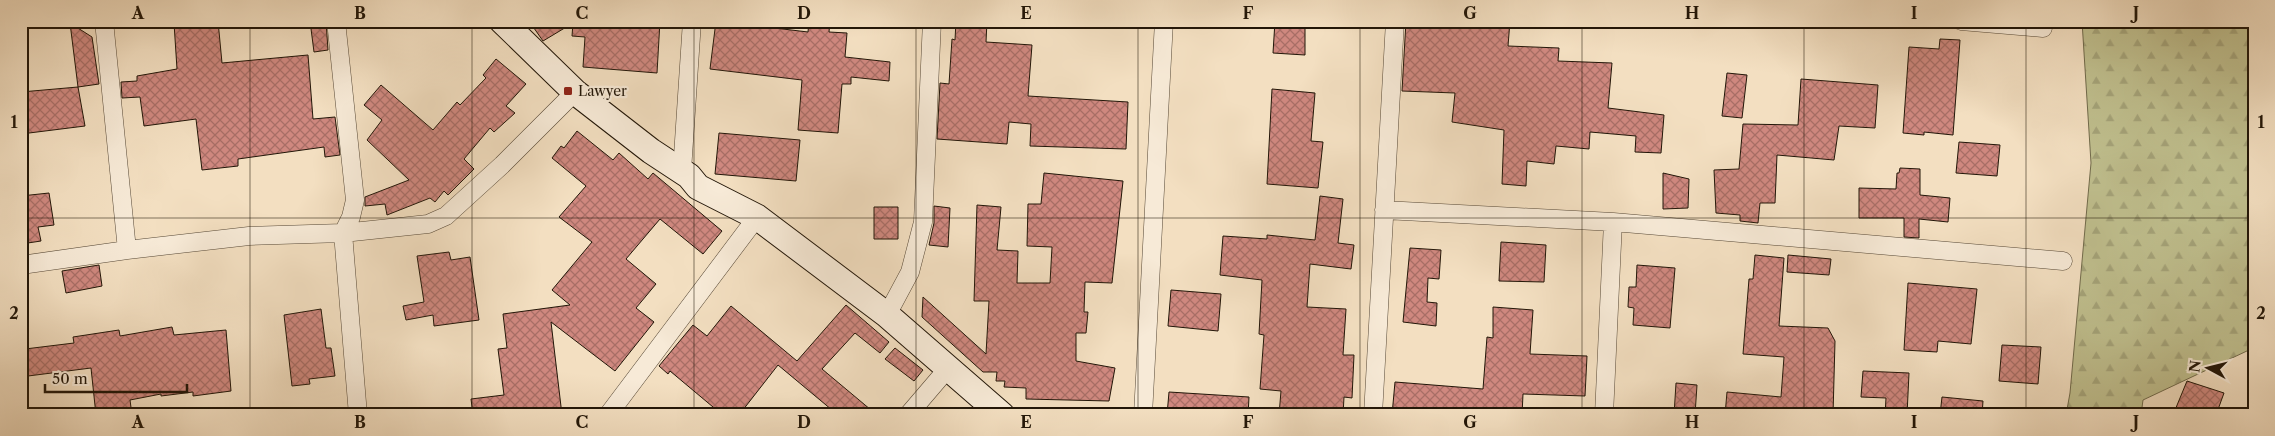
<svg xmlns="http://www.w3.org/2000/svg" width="2275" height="436" font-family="'Libre Caslon Text',serif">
  <defs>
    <pattern id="forest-firs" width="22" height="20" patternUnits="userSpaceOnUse" patternTransform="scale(1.25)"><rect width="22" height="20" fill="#c0c08f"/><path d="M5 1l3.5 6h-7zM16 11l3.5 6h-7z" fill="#a5a47a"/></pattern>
    <pattern id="building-cross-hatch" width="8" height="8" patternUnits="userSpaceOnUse" patternTransform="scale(1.25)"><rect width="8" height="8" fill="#cf887f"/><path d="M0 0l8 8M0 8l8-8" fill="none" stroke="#a86e66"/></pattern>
  </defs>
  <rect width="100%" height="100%" fill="#f3dfc1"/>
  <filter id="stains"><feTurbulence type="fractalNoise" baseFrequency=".004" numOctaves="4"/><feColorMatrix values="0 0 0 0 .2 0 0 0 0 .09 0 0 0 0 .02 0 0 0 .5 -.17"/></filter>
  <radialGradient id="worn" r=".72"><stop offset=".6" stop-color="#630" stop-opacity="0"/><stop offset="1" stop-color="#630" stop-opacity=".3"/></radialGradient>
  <!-- forest -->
  <path fill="url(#forest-firs)" stroke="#716b4c" d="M2082 21H2254V342L2249 350 2143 400 2141 415H2066L2070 393 2091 163Z"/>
  <!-- building -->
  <path fill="url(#building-cross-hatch)" stroke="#221608" d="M193 21H218L222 63 308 55 313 119 335 117 340 155 325 157 324 147 238 159V166L202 170 196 119 144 126 140 97 122 98 121 82 137 81V76L177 69 174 23Z
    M310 21H326L328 50 314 52Z
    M529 21H660L657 73 583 67 585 37 572 36 573 23 543 41Z
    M716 21 808 32 809 21H830L829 32 847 33 845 57 890 62 889 81 851 77V84H842L838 133 798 130 802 80 710 69Z
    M956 21H987L986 42 1032 45 1028 96 1128 102 1126 149 1030 146 1031 124 1009 122 1007 144 937 139 940 83 949 84 952 39 955 40Z
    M1275 21H1305V55L1273 53Z
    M1406 21H1510L1508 46 1559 48 1558 61 1612 63 1608 108 1664 115 1661 153 1635 152 1636 136 1590 132 1589 149 1556 146 1554 164 1527 161 1526 186 1502 184 1504 130 1452 122 1455 93 1402 91Z
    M70 23 92 37 99 84 78 87Z
    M1940 39 1960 40 1953 135 1924 132V135L1903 133 1909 47 1939 49Z
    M496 59 526 84 506 106 515 113 494 132 490 128 464 159 474 169 448 195 444 191 435 202 430 198 387 215 385 204 365 206V197L409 180 367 140 382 120 364 105 381 85 433 130 457 102 460 105 486 78 483 75Z
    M1727 73 1747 75 1742 118 1722 116Z
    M1801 79 1878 85 1875 128 1839 126 1834 160 1777 155 1775 203H1760L1758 223 1740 221V215L1716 213 1714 170 1739 169 1743 124 1798 125Z
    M78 87 85 126 21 134V92Z
    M1272 89 1315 93 1311 141 1323 142 1318 188 1267 184Z
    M577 131 613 160 619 153 648 179 653 173 722 231 703 254 660 219 626 259 656 284 636 308 654 322 615 371 551 322 562 415H473L471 399 504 395 498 349 507 348 503 314 570 305 552 290 592 242 559 217 586 186 552 158 561 146 564 148Z
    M719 133 800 140 796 181 715 174Z
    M1959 142 2000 145 1997 176 1956 173Z
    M1900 168 1920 169V195L1950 198 1948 222 1919 219V238L1904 237V218H1859V188L1896 189 1897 173H1899Z
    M1044 173 1123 181 1112 283 1085 282 1084 312H1088L1086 333H1076V361L1115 368 1109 401 1026 399V388L1004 387 1005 381H996L997 372H983L922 317 923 297 986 354 989 301H974L977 205 1001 207 997 250 1018 251 1017 283H1050L1052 247 1027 246 1028 204H1041Z
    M1663 173 1689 179 1688 208 1663 209Z
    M49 193 54 225 38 227 41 241 21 244V196Z
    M1320 196 1343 199 1338 243 1354 245 1351 269 1310 264 1307 307 1346 309 1343 355H1354L1352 398 1344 397 1343 415H1279L1281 391 1260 389 1264 335 1259 334 1262 280 1220 275 1223 236 1267 239V235L1315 240Z
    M934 206 950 208 948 247 929 245 934 223Z
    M874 207H898V239H874Z
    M1501 242 1546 245 1544 282 1499 281Z
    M1410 248 1441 250 1439 279 1428 278 1427 302 1437 303 1436 326 1403 322Z
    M449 252 451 260 470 257 479 320 434 326 433 315 406 320 403 306 424 302 417 256Z
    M1755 255 1784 258 1779 326 1828 328 1835 341 1833 415H1725L1727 392 1781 397 1784 357 1743 354 1749 279H1753Z
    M1788 255 1831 259 1829 275 1787 272Z
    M99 265 102 286 66 293 62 271Z
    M1637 265 1675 268 1670 328 1633 325 1634 308 1628 307 1629 287H1636Z
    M1908 283 1977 289 1971 344 1938 341 1937 352 1904 350Z
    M1171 290 1221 294 1218 331 1168 326Z
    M846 305 889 342 880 353 855 333 822 369 877 415H838L778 365 739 415H707L713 407 670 371 668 374 659 366 693 325 707 336 731 306 797 361Z
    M1493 307 1533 310 1530 354 1587 356 1585 396 1523 394 1522 415H1392L1395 382 1483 389 1487 337 1493 338Z
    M321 309 326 348H331L335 376 309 379 310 384 292 386 284 315Z
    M172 327 174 335 226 330 231 391 193 396V392L161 396V394L130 400 132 415H96L91 368 28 376 25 349 74 343 73 337 119 330 120 336Z
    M2002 345 2041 347 2038 384 1999 381Z
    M895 348 923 370 914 381 885 359Z
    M1863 371 1909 373 1907 415H1885L1886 398 1861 397Z
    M2187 381 2224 393 2216 415H2173Z
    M1676 383 1697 385 1695 415H1674Z
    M1169 392 1249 397 1248 415H1167Z
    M1942 397 1983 401 1982 415H1940Z"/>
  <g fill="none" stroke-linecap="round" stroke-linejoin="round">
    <!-- street casing -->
    <g stroke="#564836" stroke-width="19">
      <path id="street" d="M104 21 127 250
        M336 21 355 200 351 217 343 233 358 415
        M1961 21 2043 28
        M682 171 692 21
        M1384 210 1613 222 2063 261
        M21 265 127 250 249 236 343 233 428 224 446 216 502 165 575 92
        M887 315 910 272 923 222 932 21
        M608 415 757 217
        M908 415 949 367
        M1143 415 1164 21
        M1373 415 1395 21
        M1604 415 1613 222"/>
    </g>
    <!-- secondary casing -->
    <g stroke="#221608" stroke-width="27">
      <path id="secondary" d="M502 21 575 92 651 151 689 176 698 187 757 217 887 315 1002 415"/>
    </g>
    <!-- street -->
    <use href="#street" stroke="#f7ead7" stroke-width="18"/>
    <!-- secondary -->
    <use href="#secondary" stroke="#f7ead7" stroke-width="25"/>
  </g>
  <!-- grid -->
  <path fill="none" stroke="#221608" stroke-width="1" stroke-opacity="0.55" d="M250 21V415M472 21V415M694 21V415M916 21V415M1138 21V415M1360 21V415M1582 21V415M1804 21V415M2026 21V415M21 218H2254"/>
  <!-- markers -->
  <rect fill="#8f2418" stroke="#f7ead7" stroke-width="2" x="563" y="86" width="10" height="10" rx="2.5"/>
  <g text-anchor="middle" stroke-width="4.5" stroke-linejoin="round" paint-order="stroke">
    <!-- poi labels -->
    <g font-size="14" fill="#221608" stroke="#f7ead7" text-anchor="start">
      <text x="578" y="96">Lawyer</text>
    </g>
  </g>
  <!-- margin -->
  <rect width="2275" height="436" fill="none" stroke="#f3dfc1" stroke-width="55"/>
  <!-- north arrow -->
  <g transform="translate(2208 368) rotate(277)" stroke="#f7ead7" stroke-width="4" paint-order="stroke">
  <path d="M0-4L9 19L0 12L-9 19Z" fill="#221608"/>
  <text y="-8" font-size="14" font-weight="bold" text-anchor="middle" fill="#221608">N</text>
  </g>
  <!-- scale -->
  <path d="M45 384v8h142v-8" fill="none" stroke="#221608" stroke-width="2.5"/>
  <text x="52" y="384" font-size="15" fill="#221608" stroke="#f7ead7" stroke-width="4" paint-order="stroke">50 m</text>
  <rect x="28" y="28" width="2220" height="380" fill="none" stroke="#221608" stroke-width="2"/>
  <g font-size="16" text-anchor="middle" font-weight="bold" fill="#221608">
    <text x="138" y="19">A</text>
    <text x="360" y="19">B</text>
    <text x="582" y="19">C</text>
    <text x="804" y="19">D</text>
    <text x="1026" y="19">E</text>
    <text x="1248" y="19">F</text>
    <text x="1470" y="19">G</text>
    <text x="1692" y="19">H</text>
    <text x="1914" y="19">I</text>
    <text x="2136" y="19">J</text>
    <text x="14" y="128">1</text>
    <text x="2261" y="128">1</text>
    <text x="14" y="319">2</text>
    <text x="2261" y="319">2</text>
    <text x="138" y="428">A</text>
    <text x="360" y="428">B</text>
    <text x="582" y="428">C</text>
    <text x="804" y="428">D</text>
    <text x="1026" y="428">E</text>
    <text x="1248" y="428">F</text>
    <text x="1470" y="428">G</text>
    <text x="1692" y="428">H</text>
    <text x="1914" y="428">I</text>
    <text x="2136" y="428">J</text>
  </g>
  <rect width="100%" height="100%" filter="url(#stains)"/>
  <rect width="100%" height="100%" fill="url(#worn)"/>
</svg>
